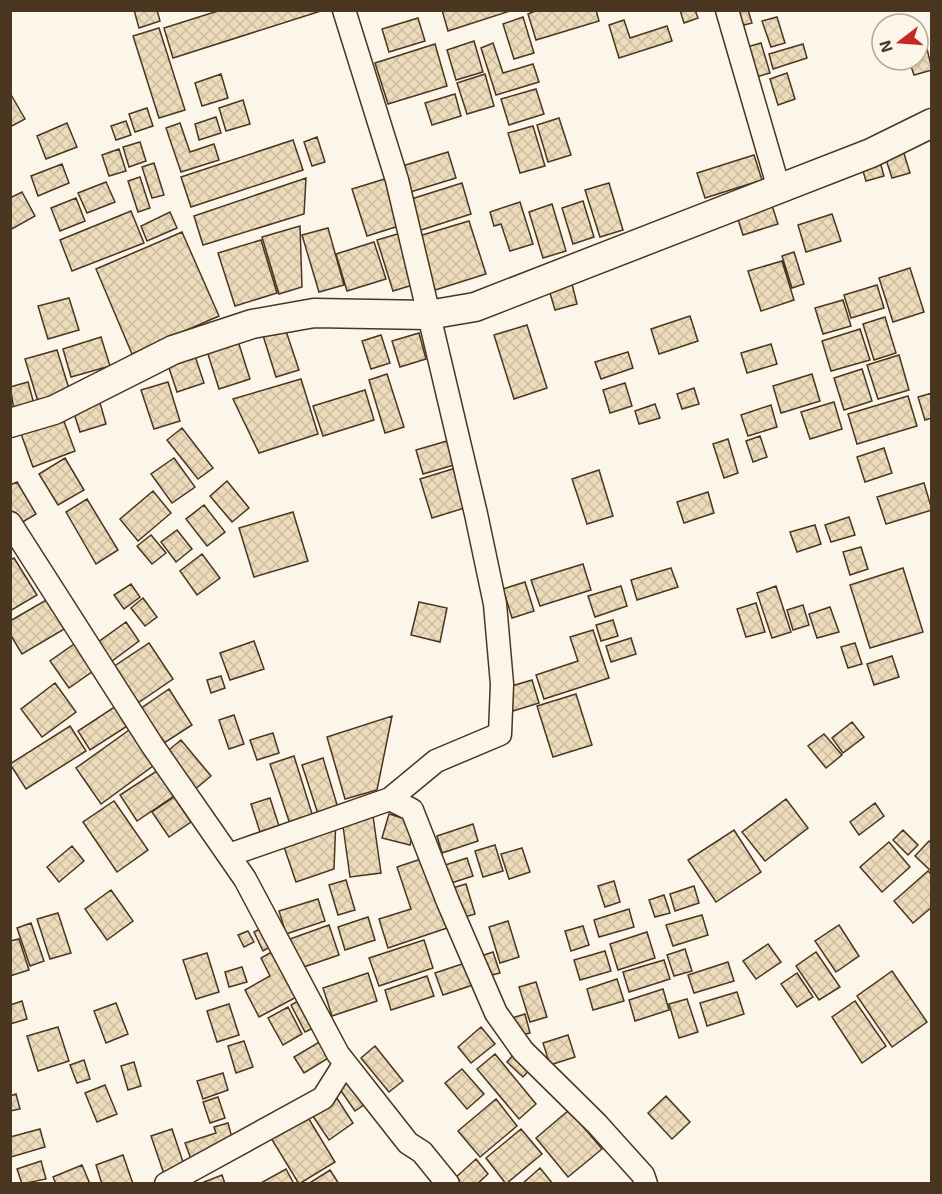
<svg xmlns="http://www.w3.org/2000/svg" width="942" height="1194" font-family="'Exo 2',sans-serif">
  <defs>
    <pattern id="building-cross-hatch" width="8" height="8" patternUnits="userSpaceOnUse" patternTransform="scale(1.5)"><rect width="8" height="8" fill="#ecdcbc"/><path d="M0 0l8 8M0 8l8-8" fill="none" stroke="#ccbda1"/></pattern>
  </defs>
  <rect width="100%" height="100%" fill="#fbf6e9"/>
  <!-- building -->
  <path fill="url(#building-cross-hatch)" stroke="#4a3520" stroke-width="1.5" d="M134 10H157L160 21 139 28Z
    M221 10H324L173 58 164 28Z
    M442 10H513L448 31Z
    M538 10H596L599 21 536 40 528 14Z
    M680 10H695L698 18 684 23Z
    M748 10 752 23 740 26 735 13Z
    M523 17 534 53 514 59 503 24Z
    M777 17 785 43 771 47 762 21Z
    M418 18 425 41 389 52 382 29Z
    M624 20 630 38 667 26 672 41 619 58 609 25Z
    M159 28 185 110 159 118 133 36Z
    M925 40 932 70 914 75 909 60H918V42Z
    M474 41 483 72 456 80 447 50Z
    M493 43 503 73 533 64 539 82 496 95 481 48Z
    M761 43 770 73 756 77 747 47Z
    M435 44 447 86 388 104 375 63Z
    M803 44 807 58 773 69 769 54Z
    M787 73 795 99 778 105 770 79Z
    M221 74 228 98 202 106 195 83Z
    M485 74 494 106 467 114 457 83Z
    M536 89 544 114 509 125 501 99Z
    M10 93 25 119 10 127Z
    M455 94 461 116 432 125 425 103Z
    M243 100 250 124 226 131 219 108Z
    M147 108 153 126 135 132 129 114Z
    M216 117 221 133 199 140 195 124Z
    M559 118 571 155 548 162 537 125Z
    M126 121 131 135 116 140 111 126Z
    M67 123 77 147 46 159 37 136Z
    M180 123 190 152 214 144 219 160 181 172 166 128Z
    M533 126 545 166 520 173 508 133Z
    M317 137 325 162 312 166 304 142Z
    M293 140 303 170 191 207 181 177Z
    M140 142 146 161 129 167 123 147Z
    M901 144 910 173 892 178 883 150Z
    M119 149 126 171 109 176 102 155Z
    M448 152 456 178 407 193 399 167Z
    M754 155 762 180 705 198 697 173Z
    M878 155 884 176 866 181 860 161Z
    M154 163 164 195 152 198 142 167Z
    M62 164 69 183 38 196 31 176Z
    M140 177 150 208 138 212 128 181Z
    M306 178 304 214 203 245 194 216Z
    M388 178 402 225 367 236 352 189Z
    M106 182 115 202 87 213 78 193Z
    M462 183 471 214 418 231 408 200Z
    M609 183 623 230 600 237 585 190Z
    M22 192 35 216 10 230V198Z
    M769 196 778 224 743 235 734 207Z
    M76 198 85 221 60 231 51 208Z
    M583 201 594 237 573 244 562 208Z
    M520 202 533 244 510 251 501 224 494 226 490 212Z
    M552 204 566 251 543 258 529 212Z
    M131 211 144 243 72 271 60 240Z
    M170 212 177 228 147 241 141 226Z
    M832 214 841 241 806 252 798 225Z
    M469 221 486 274 435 290 419 236Z
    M300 226 302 287 279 294 262 237Z
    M328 228 344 285 319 292 302 235Z
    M182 232 219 316 132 354 96 269Z
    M401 233 416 284 393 291 377 240Z
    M261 240 277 293 235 306 218 253Z
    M374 242 386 279 347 291 336 254Z
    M794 252 804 284 792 288 782 256Z
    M782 261 794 300 761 311 748 271Z
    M910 268 924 312 893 322 879 278Z
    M570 276 577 304 555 310 547 283Z
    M877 285 884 308 851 318 844 295Z
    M69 298 79 330 48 339 38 306Z
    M843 300 851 326 823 334 815 308Z
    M690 316 698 341 659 354 651 329Z
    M885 317 896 353 874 360 863 324Z
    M283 322 299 370 276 377 261 329Z
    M527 325 547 388 514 399 494 335Z
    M860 329 870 360 831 371 822 341Z
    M419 333 426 359 400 367 392 341Z
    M381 335 390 363 371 369 362 341Z
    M101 337 110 366 71 377 63 349Z
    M238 341 250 379 219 389 207 351Z
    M771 344 777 364 747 373 741 353Z
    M57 350 71 395 39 405 25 359Z
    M628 352 633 368 601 379 595 362Z
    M899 355 909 390 878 399 867 365Z
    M195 356 204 383 177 392 168 365Z
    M862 369 872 401 844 410 834 378Z
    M387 374 404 427 385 433 369 380Z
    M812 374 820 401 781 413 773 386Z
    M301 379 318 434 259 453 233 399Z
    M28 382 34 404 14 410 10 387Z
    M168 382 180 421 154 429 141 390Z
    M625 383 632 406 610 413 603 390Z
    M694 388 699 404 682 409 677 394Z
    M365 390 374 420 323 436 313 406Z
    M932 393V418L925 420 918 397Z
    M98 396 106 424 80 432 71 404Z
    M908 396 917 426 857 444 848 414Z
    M834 402 842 429 810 439 801 412Z
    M655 404 660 418 639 424 635 411Z
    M771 405 777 427 748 436 741 415Z
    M62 416 75 451 33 467 20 431Z
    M182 428 213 468 198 479 167 440Z
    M760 436 767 457 753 462 746 441Z
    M728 439 738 473 724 478 713 444Z
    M447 441 454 465 423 474 416 450Z
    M884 448 892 473 865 482 857 457Z
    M65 458 84 490 58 505 39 474Z
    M174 458 195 487 172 503 151 474Z
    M459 467 471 506 432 518 420 479Z
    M599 470 613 516 587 524 572 479Z
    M227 481 249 508 232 522 210 496Z
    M17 482 36 514 16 526 10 517V485Z
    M924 483 932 510 886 524 877 497Z
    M153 491 171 513 138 541 120 519Z
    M708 492 714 513 684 523 677 502Z
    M87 499 118 550 96 564 66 512Z
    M204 505 225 532 207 546 186 519Z
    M293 512 308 561 254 577 239 528Z
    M849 517 855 535 831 542 825 525Z
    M815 525 821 544 797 552 790 532Z
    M177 530 192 549 176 562 161 542Z
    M151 535 166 553 152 564 137 546Z
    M861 547 868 569 850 575 843 552Z
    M202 554 220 578 197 595 180 571Z
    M14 558 37 595 10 611V560Z
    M583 564 591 590 540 606 531 580Z
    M671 568 678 587 637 600 631 580Z
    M903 568 923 632 870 648 850 585Z
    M525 582 534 611 512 618 503 589Z
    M131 584 140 597 124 609 114 595Z
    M621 586 627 606 595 617 588 596Z
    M776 586 791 632 772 638 757 593Z
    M143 598 157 617 145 626 131 608Z
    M48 599 66 628 22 654 10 634V621Z
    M419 602 447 608 440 642 411 635Z
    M756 603 765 632 746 637 737 609Z
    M803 605 809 625 793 630 787 610Z
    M830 607 839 632 817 638 809 614Z
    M613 620 618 636 601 641 596 625Z
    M126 622 139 641 108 664 94 645Z
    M593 630 609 678 544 699 536 675 578 661 570 637Z
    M631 638 636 654 611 662 606 646Z
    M254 641 264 669 230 680 220 653Z
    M77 642 96 669 69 688 50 661Z
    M149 643 173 679 135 705 110 669Z
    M855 643 862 664 848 668 841 647Z
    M892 656 899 677 874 685 867 664Z
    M221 676 225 688 211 693 207 680Z
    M532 680 539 703 513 711 505 688Z
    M55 683 76 712 42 737 21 709Z
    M169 689 192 725 161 745 137 711Z
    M576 694 592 745 553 757 537 706Z
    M119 704 132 723 90 750 78 731Z
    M234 715 244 744 229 749 219 720Z
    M392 716 377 790 345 799 327 737Z
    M852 722 864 737 843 753 832 738Z
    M70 726 86 751 26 789 10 764Z
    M132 728 157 763 101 804 76 768Z
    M273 733 279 753 257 760 250 740Z
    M824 734 842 755 826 768 808 746Z
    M181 740 211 776 193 791 164 754Z
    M294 756 313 817 290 824 270 764Z
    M323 758 338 808 318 814 302 765Z
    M163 767 180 792 137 821 120 795Z
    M174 797 191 822 169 837 152 812Z
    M270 798 279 826 260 832 251 804Z
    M786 799 808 828 765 861 742 832Z
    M114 801 148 850 117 872 83 822Z
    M875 803 884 816 859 835 850 822Z
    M389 814 416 822 410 845 382 838Z
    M373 816 381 873 350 877 342 819Z
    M336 817 334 869 296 882 281 838Z
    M473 824 478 841 442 853 437 836Z
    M734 830 761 872 716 902 688 860Z
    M903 830 918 845 908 855 893 840Z
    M929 841 932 844V872L915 856Z
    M889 842 910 867 882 892 860 867Z
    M495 845 503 871 483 877 475 851Z
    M72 846 84 861 59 882 47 867Z
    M522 848 530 872 509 879 501 854Z
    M424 858 447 928 388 948 379 919 411 909 397 867Z
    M467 858 473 876 445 885 439 867Z
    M928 871 932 875V907L913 923 894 901Z
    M346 880 355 910 338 915 329 885Z
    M614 881 620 902 605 907 598 886Z
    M466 884 475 914 458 919 449 889Z
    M694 886 699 903 675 911 670 894Z
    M111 890 133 921 107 940 85 909Z
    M664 895 670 913 655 917 649 900Z
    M318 899 325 921 286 934 279 911Z
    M629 909 634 927 599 937 594 920Z
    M58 913 71 953 50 959 37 919Z
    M702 915 708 935 673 946 666 925Z
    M368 917 375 940 345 950 338 927Z
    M508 921 519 957 500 963 489 927Z
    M31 923 44 961 30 966 17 928Z
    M267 925 277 943 263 951 254 932Z
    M329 925 339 955 301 968 290 939Z
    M839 925 859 956 836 972 815 941Z
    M583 926 589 945 571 951 565 931Z
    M248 931 254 942 244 947 238 935Z
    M647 932 655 958 618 970 610 944Z
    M19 939 29 970 10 976V941Z
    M424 940 433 968 379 986 369 958Z
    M768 944 781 962 756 979 743 961Z
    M282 946 306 992 259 1017 245 990 270 976 261 958Z
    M685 949 692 971 674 976 667 955Z
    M605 951 611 971 580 980 574 960Z
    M493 952 500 973 484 977 478 957Z
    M816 952 840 987 819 1000 796 966Z
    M207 953 219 992 196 999 183 960Z
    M664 960 670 979 629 992 623 972Z
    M728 962 734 981 694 993 688 975Z
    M465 963 473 985 443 995 435 973Z
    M242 967 247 982 229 987 225 972Z
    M892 971 927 1022 892 1047 857 996Z
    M368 973 377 1001 332 1016 323 988Z
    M797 973 813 997 797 1007 781 984Z
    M427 976 434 996 391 1010 385 990Z
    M617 979 624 1001 593 1010 587 989Z
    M536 982 547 1017 530 1022 519 987Z
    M663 989 669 1010 635 1021 629 1000Z
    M737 992 744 1014 707 1026 700 1003Z
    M305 997 320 1025 305 1032 291 1005Z
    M687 999 698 1032 679 1038 669 1004Z
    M22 1001 27 1019 10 1024V1005Z
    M855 1001 886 1046 862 1063 832 1017Z
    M116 1003 128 1034 106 1043 94 1011Z
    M229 1004 239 1035 217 1042 207 1011Z
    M288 1007 302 1034 283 1045 268 1018Z
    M525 1014 530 1033 518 1036 512 1018Z
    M58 1027 69 1061 38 1071 27 1036Z
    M481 1027 495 1044 471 1063 458 1047Z
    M568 1035 575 1057 550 1065 543 1043Z
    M244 1041 253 1067 236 1073 228 1046Z
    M321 1041 330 1057 304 1073 294 1057Z
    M375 1046 403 1081 389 1092 361 1058Z
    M518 1050 534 1065 523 1077 507 1062Z
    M495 1054 536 1104 519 1119 477 1069Z
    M84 1060 90 1079 77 1083 70 1065Z
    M134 1062 141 1086 128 1090 121 1066Z
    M462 1069 484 1094 467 1109 445 1083Z
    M223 1073 228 1090 203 1099 197 1081Z
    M352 1079 368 1102 355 1111 339 1088Z
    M105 1085 117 1114 97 1122 85 1093Z
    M331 1089 353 1123 329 1140 306 1106Z
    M16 1094 20 1109 10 1111V1096Z
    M666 1096 690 1122 672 1139 648 1113Z
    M218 1097 225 1118 210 1123 203 1102Z
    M496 1099 517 1126 480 1157 458 1131Z
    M569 1110 602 1149 568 1177 536 1138Z
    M307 1116 335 1162 299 1184 271 1138Z
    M228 1123 234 1145 191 1159 185 1143 216 1133 214 1127Z
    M40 1129 45 1147 11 1157 10 1137Z
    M172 1129 185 1168 164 1174 151 1136Z
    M521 1129 542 1154 506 1184 486 1158Z
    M123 1155 133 1184H102L96 1165Z
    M476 1159 488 1174 477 1184H458L454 1179Z
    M41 1161 46 1179 22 1184 17 1169Z
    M82 1165 90 1184H56L53 1177Z
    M540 1168 553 1184H522Z
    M286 1169 294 1184H259Z
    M330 1170 339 1184H308Z
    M222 1175 225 1184H199Z"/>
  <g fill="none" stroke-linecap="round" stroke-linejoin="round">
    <!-- minor casing -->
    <g stroke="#4a3520" stroke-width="25">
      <path id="minor" d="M344 10 397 180 476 514 495 604 502 684 500 734 436 761 390 799
        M727 10 779 189
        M10 523 152 745 245 879 338 1054 408 1143 422 1152 448 1184
        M229 855 390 799 412 810 448 902 496 1013 523 1051 597 1124 643 1175 646 1184
        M166 1184 323 1098 345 1063"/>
    </g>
    <!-- tertiary casing -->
    <g stroke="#4a3520" stroke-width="31">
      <path id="tertiary" d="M10 423 54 410 173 350 252 324 314 313 428 315 475 307 871 153 932 123"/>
    </g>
    <!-- minor -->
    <use href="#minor" stroke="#fbf6e9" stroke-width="22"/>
    <!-- tertiary -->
    <use href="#tertiary" stroke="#fbf6e9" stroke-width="28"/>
  </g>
  <!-- border -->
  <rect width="942" height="1194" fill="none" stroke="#4a3520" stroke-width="24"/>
  <!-- north arrow -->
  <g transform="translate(900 42) rotate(253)"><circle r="28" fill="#fbf6e9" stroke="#b4a999" stroke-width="1.5"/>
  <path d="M0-4.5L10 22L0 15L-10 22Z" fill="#c62828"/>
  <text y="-9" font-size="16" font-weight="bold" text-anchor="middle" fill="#4a3520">N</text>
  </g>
</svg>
